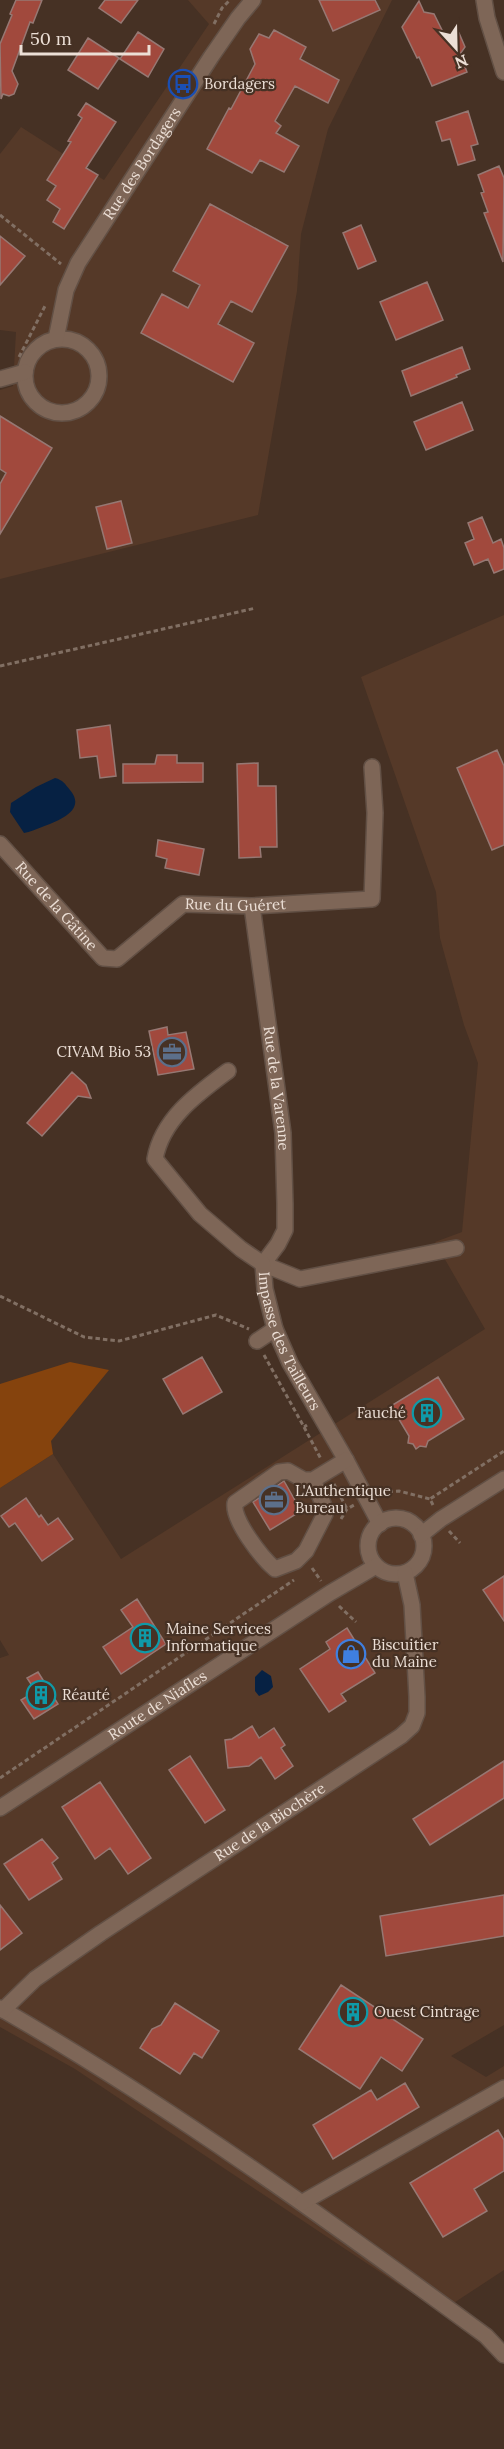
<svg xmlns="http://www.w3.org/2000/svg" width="504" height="2449" font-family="Lora,serif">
  <rect width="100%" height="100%" fill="#463124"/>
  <!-- built -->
  <path fill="#553928" d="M188 0H392L328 129 301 234 297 291 258 515 0 579V390L13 386 16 332 0 330V154L21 127 104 180 209 24Z
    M504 615V2025L451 2056 486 2077 504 2066V2270L440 2312 75 2069 0 2027V1658L9 1655 0 1640V1488L53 1454 121 1559 485 1329 435 1242 462 1232 478 1063 464 1025 440 938 436 892 361 677Z"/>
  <!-- green -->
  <path fill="#85430d" d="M70 1362 109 1370 51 1441 53 1454 0 1488V1384Z"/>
  <!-- water -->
  <path fill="#062143" d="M55 778C63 780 65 784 70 790 87 810 59 821 42 827 36 829 30 832 24 833L10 812 11 803 36 787Z
    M262 1670 271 1676 273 1687 268 1692 259 1696 255 1691V1677Z"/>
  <!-- building -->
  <path fill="#a1493d" stroke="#967873" stroke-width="1.5" d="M16 0H42L33 23 30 22 12 71 18 84 14 94 9 96 3 94 1 99 0 44 12 15 10 14Z
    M105 0H138L121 23 99 8Z
    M319 0H375L380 10 333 31Z
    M419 1 424 12 434 14 446 38 459 33 465 47 460 54 467 72 432 86 419 57 417 58 402 27Z
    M274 30 306 47 300 59 339 80 328 103 295 86 275 121 281 126 276 133 299 146 284 172 260 160 252 173 207 149 229 108 231 109 255 64 250 49 259 34 269 38Z
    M138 32 164 49 148 77 120 59Z
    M88 38 119 58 98 89 68 70Z
    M86 103 116 122 86 168 98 175 64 229 53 222 60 209 47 200 56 186 47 180 71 142 68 141 82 118 78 115Z
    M468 111 478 144 471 146 475 160 458 165 450 139 442 141 436 122Z
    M499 166 504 178 503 262 484 213 488 212 481 193 484 192 478 175Z
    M210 204 288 246 252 312 231 301 218 324 254 343 233 382 141 333 162 294 188 308 200 285 173 271Z
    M361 225 376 261 358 269 343 233Z
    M0 236 25 256 0 285Z
    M427 282 443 320 396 340 380 302Z
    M462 347 470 369 456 375 457 377 411 396 402 371Z
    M462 402 473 430 426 450 414 422Z
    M0 416 52 448 0 534V484L6 473 0 469Z
    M121 501 132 543 107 549 96 507Z
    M482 517 493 543 501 539 504 548V569L494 573 488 559 474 565 465 543 474 539 468 523Z
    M110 725 116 776 100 778 97 756 80 758 77 730Z
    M497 750 504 766V845L492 850 457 768Z
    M157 755H177V763H203V782L123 783V764H155Z
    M258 763V786H276L277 847H260L261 857 239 858 237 764Z
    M158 840 204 849 199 875 165 868 167 859 156 856Z
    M167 1027 168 1035 186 1032 194 1069 158 1075 149 1031Z
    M72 1072 86 1085 91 1098 78 1096 42 1136 27 1123Z
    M202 1357 222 1392 183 1414 163 1379Z
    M438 1377 464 1419 428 1441 426 1447 420 1446 416 1449 413 1444 408 1443 409 1436 391 1406Z
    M284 1481 301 1511 270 1530 253 1502Z
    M26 1498 39 1517 41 1515 48 1525 58 1518 73 1539 42 1561 15 1523 9 1527 1 1516Z
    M504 1576V1621L483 1590Z
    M137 1599 166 1644 121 1674 103 1647 133 1627 121 1610Z
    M347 1628 375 1673 341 1694 346 1701 329 1712 300 1669 330 1649 326 1642Z
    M38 1672 58 1704 34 1719 21 1700 28 1696 31 1684 27 1678Z
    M252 1726 259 1738 274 1728 285 1745 281 1748 293 1766 275 1779 261 1757 249 1766 228 1768 225 1740 232 1739Z
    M190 1756 225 1810 205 1823 169 1770Z
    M504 1761V1798L430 1845 413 1819Z
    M100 1782 151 1858 128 1874 110 1848 95 1859 62 1807Z
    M42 1839 58 1858 52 1863 62 1879 29 1900 4 1864Z
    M504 1895V1936L386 1956 380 1916Z
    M0 1905 22 1933 0 1950Z
    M341 1985 423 2039 402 2071 381 2057 360 2089 299 2049Z
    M175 2003 219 2031 202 2058 194 2053 180 2074 140 2048 152 2029 161 2025Z
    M405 2083 419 2107 333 2159 313 2125 371 2090 377 2100Z
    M498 2130 504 2140V2171L474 2189 487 2211 443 2237 410 2183Z"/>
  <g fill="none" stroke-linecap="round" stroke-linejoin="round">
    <!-- minor casing -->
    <g stroke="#625045" stroke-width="18">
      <g id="minor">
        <path d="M484 0 487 18 504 72"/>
        <circle cx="62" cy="376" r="37"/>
        <path id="s1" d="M56 339 66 290 78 263 211 57 238 18 253 0"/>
        <path d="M0 379 25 372"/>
        <path id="s2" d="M0 844 103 958 117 959 183 904 252 906 372 899 375 813 372 767"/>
        <path id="s3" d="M252 906 283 1133 285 1204V1230L278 1244 263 1264 300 1279 456 1248"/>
        <path id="s4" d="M228 1071C197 1094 162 1119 155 1159L200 1214 241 1249 263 1264 265 1289 275 1329 290 1363 346 1460 380 1524"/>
        <path d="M257 1341 275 1329"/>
        <path d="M313 1480 324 1506 325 1514 306 1551 296 1561 275 1569C262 1558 232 1520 235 1503L279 1472 288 1471 304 1480H313L346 1460"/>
        <circle cx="396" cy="1546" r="28"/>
        <path d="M421 1535 441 1519 504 1479"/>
        <path id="s5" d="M0 1808 330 1593 376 1566"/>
        <path d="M0 2008C170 2106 328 2220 486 2336L504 2355"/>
        <path id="s6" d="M3 2010 35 1979 101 1933 401 1736 412 1726 417 1713V1697L412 1605 405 1573"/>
        <path d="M303 2202 504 2088"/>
      </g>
    </g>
    <!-- path -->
    <path stroke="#816f63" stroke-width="3" stroke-dasharray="4.5 3" stroke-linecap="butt" d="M214 24 222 8 230 0
      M0 215 61 264
      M19 357 46 304
      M0 666 256 608
      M0 1296 84 1337 119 1341 216 1315 249 1329
      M264 1355 304 1427 307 1425
      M304 1427 321 1459
      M334 1484 347 1509
      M381 1492 399 1491 430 1499
      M433 1505 430 1499 504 1451
      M341 1519 347 1509 354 1505
      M449 1531 460 1543
      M312 1568 321 1581
      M339 1606 356 1622
      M0 1778 294 1580"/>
    <!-- minor -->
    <use href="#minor" stroke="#7e6657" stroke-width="15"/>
  </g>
  <!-- icons -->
  <defs>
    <g id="bus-ring" transform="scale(1.5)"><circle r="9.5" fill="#463124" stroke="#1a4fb4" stroke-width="1.5"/><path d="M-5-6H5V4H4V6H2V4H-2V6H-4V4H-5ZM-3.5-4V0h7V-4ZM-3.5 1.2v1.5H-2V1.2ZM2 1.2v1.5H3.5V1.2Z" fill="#1a4fb4"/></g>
    <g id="office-ring" transform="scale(1.5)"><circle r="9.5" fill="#463124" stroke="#5c6f8a" stroke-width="1.5"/><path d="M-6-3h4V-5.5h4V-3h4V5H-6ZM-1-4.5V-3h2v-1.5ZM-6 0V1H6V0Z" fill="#5c6f8a"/></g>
    <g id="building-ring" transform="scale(1.5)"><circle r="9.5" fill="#463124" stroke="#0f9aa8" stroke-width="1.5"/><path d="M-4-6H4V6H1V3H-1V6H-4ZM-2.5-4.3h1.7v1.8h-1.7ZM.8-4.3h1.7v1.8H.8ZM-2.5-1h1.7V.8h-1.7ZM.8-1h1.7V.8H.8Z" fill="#0f9aa8"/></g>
    <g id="shop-ring" transform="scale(1.5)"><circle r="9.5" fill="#463124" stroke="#3f7fe0" stroke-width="1.5"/><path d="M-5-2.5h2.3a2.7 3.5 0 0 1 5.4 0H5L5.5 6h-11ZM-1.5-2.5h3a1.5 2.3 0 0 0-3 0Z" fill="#3f7fe0"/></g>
  </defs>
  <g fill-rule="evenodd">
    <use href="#bus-ring" x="183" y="84"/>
    <use href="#office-ring" x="172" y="1052"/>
    <use href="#building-ring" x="427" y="1413"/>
    <use href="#office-ring" x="274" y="1500"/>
    <use href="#building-ring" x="145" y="1638"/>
    <use href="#shop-ring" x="351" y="1654"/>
    <use href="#building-ring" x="41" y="1695"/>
    <use href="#building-ring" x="353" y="2012"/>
  </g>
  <g text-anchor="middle" stroke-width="4.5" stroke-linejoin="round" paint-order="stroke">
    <!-- poi labels -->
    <g font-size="15" fill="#ecdfd6" stroke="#463124" text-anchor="start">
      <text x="204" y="89">Bordagers</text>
      <text x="151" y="1057" text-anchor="end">CIVAM Bio 53</text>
      <text x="406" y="1418" text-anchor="end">Fauché</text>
      <text x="295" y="1496">L'Authentique<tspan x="295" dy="17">Bureau</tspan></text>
      <text x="166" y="1634">Maine Services<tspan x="166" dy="17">Informatique</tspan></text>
      <text x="372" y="1650">Biscuitier<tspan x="372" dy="17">du Maine</tspan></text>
      <text x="62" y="1700">Réauté</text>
      <text x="374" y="2017">Ouest Cintrage</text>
    </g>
    <!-- street labels -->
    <g font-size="15" fill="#ecdfd6" stroke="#463124">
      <text dy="5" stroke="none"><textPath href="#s1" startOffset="198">Rue des Bordagers</textPath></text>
      <text dy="5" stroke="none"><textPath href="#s2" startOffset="84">Rue de la Gâtine</textPath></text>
      <text dy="5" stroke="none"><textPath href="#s2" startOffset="306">Rue du Guéret</textPath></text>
      <text dy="5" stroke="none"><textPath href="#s3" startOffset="184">Rue de la Varenne</textPath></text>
      <text dy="5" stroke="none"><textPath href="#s4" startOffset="351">Impasse des Tailleurs</textPath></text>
      <text dy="5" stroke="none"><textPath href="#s5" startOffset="188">Route de Niafles</textPath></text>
      <text dy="5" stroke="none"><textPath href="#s6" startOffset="327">Rue de la Biochère</textPath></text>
    </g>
  </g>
  <!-- north arrow -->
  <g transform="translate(456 48) rotate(158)" stroke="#463124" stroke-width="4.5" paint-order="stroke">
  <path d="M0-4.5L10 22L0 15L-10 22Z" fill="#ecdfd6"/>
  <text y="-9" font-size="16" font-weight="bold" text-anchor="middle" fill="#ecdfd6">N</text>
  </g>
  <!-- scale -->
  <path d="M21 45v9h128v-9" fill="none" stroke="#ecdfd6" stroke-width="3"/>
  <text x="30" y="45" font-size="18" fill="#ecdfd6" stroke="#463124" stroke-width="4.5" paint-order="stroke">50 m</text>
</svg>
